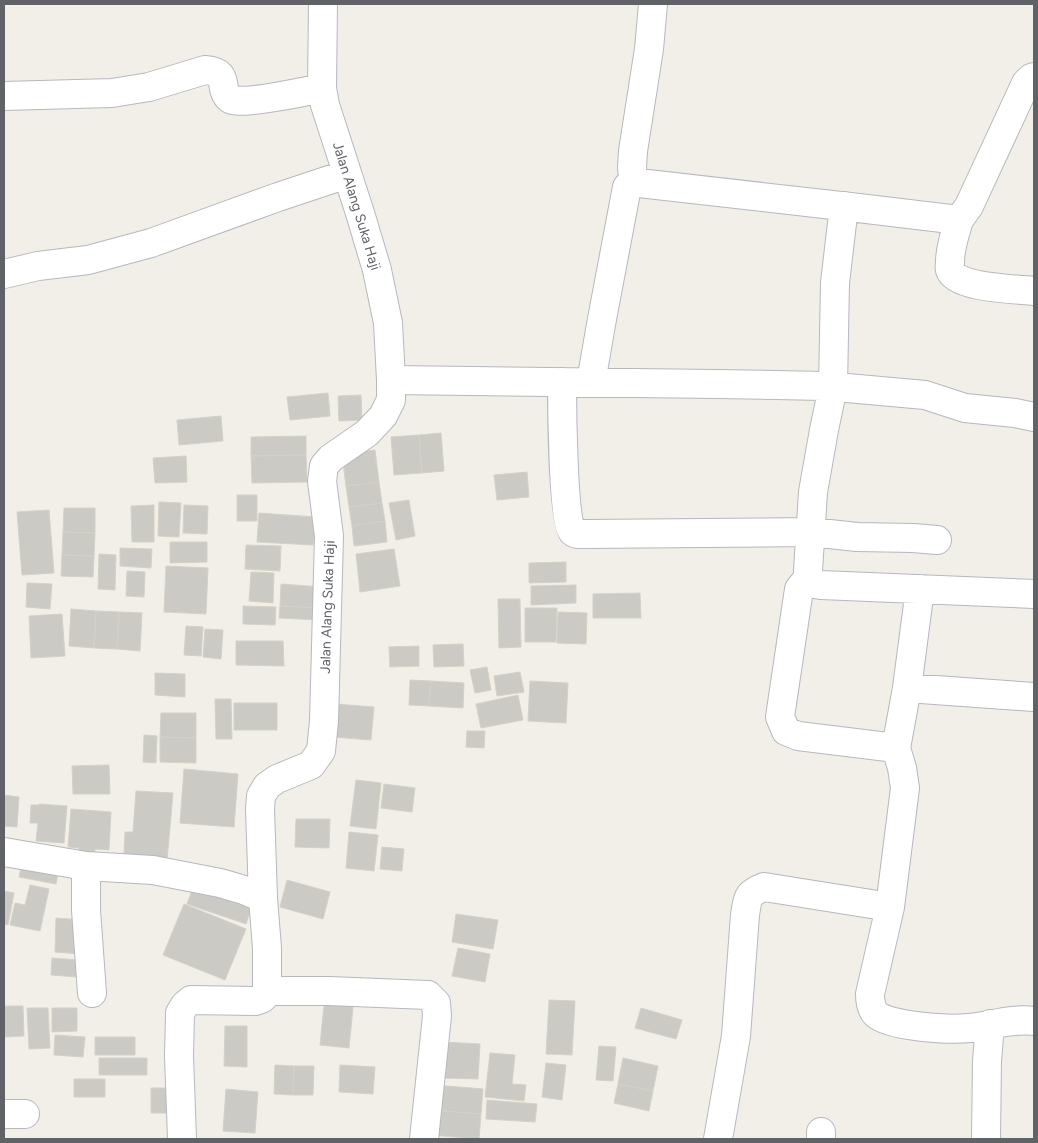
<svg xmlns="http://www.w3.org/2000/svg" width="1038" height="1143" font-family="Figtree,sans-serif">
  <rect width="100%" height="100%" fill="#f1efe8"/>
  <!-- building -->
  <path fill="#cccac5" stroke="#d6d1c6" d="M328 393 330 416 290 420 287 397Z
    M361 395 362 420 339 421 338 396Z
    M221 416 223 441 179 445 177 420Z
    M441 433 444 471 422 473 419 435Z
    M419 435 422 473 394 475 391 437Z
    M306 436V455L251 456V437Z
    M375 450 379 482 346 486 342 454Z
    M306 455 307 482 252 483 251 456Z
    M186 456 187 482 155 483 153 458Z
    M527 472 529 497 497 500 494 475Z
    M379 482 382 503 349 507 346 486Z
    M237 495H257V521H237Z
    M409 500 415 536 396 540 389 503Z
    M159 502 181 503 179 537 158 536Z
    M382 503 385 521 352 526 349 507Z
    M154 505V542H132L131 506Z
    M184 505 208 506 207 534 183 533Z
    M64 508H95V533L63 532Z
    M49 510 54 573 22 575 17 512Z
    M259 513 316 517 313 545 257 542Z
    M385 521 387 542 354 546 352 526Z
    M63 532 95 533 94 556 62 555Z
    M170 542H207V562L170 563Z
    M246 545 281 546 280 571 245 569Z
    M120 548 152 549 151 568 120 566Z
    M394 549 400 586 360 592 356 554Z
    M99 554 116 555 115 590 98 589Z
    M62 555 94 556 93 577 61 576Z
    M566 562V582L529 583V563Z
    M166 566 208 568 206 614 164 612Z
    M127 571 145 572 144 597 126 596Z
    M251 572 274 573 273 603 249 601Z
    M27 583 52 584 50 609 26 607Z
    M281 584 322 587 321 608 280 606Z
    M576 585V603L531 605V586Z
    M640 593 641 618H593V594Z
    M498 599H520L521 647 499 648Z
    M243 606 276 607 275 625 243 624Z
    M280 606 321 608 320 620 279 618Z
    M525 608H557L556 642H525Z
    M71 609 96 611 94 648 69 646Z
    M96 611 119 612 117 649 94 648Z
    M119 612 142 613 140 651 117 649Z
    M558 612 587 613 586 644 557 643Z
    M62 614 65 656 31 658 29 616Z
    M186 626 203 627 201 656 184 655Z
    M205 629 223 630 221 659 203 657Z
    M236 641H283L284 666 236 665Z
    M463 644 464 666 434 667 433 645Z
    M419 646V666L390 667 389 647Z
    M487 667 491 690 475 693 470 670Z
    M520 672 524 692 497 696 494 676Z
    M155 673 185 674V697L155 695Z
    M410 680 431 681 429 706 409 705Z
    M431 681 464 683 463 708 429 706Z
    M530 681 568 683 566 723 528 721Z
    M518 695 523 720 481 728 476 704Z
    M215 699H231L232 739H216Z
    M234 703H277V730H234Z
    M336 704 374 707 371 740 333 737Z
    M161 713H196V738L160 737Z
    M467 731H485L484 748 466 747Z
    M144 735 157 736 156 763 143 762Z
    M160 737 196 738V763L160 762Z
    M109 765 110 794H73L72 766Z
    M184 769 238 774 234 827 180 823Z
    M356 780 381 783 376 829 350 826Z
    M384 784 415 788 412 812 381 808Z
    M136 791 173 793 167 861 132 858V854L124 853 125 832H133Z
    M4 795 19 797 17 827 4 826Z
    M39 804 67 806 64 843 36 841 38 823H30L31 805H39Z
    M71 809 111 812 109 850 95 849 94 857 78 856 79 848 68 847Z
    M296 819H330L329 848 295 847Z
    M349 832 378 835 374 871 346 868Z
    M382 847 404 849 402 871 380 869Z
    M23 857 60 863 56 884 19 877Z
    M196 880 254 900 246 924 187 904Z
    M287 880 330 892 323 919 280 907Z
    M30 885 49 889 40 931 10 925 15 903 25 905Z
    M4 891 14 893 8 925 4 924Z
    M184 904 246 929 225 980 163 955Z
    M456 914 498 920 493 949 452 942Z
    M56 918 84 920 82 954 55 952Z
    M458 948 490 954 485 982 452 976Z
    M52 958 78 960 77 977 51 975Z
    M325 995 354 998 349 1048 320 1045Z
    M549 1000 575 1001 572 1055 546 1054Z
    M4 1006H23L24 1036 4 1037Z
    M27 1008H48L50 1048 29 1049Z
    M52 1008H77V1031L52 1032Z
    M641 1008 682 1020 676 1039 635 1028Z
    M225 1026H247V1067L224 1066Z
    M55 1035 85 1037 83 1057 54 1055Z
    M95 1037H135V1055H95Z
    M444 1042 480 1044 478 1079 442 1078Z
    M599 1046 616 1047 613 1081 596 1080Z
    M490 1053 515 1055 512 1084 526 1085 524 1101 485 1097Z
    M99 1058H147V1075H99Z
    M623 1058 658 1066 653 1091 618 1084Z
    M546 1063 566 1065 562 1100 542 1097Z
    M275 1065 294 1066 293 1095 274 1094Z
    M340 1065 375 1067 373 1094 339 1092Z
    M294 1066H314L313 1095H293Z
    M74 1079H105V1097H74Z
    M618 1084 653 1091 649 1111 614 1103Z
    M435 1085 483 1089 481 1114 432 1110Z
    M151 1088H175V1113H151Z
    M226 1089 258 1092 255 1133 223 1131Z
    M487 1100 537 1104 535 1122 486 1119Z
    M432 1110 481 1114 479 1139 430 1135Z"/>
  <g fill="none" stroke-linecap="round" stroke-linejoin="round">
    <!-- minor casing -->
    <g stroke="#b5b8bc" stroke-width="30">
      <path id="minor" d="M653 4 649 49 633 151 632 167 633 180 639 183 850 207 959 220 969 206 1026 83 1031 78 1034 77
        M4 96 112 93 149 87 205 70C232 72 217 88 230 99 238 106 308 91 322 88
        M844 206 835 283 833 387 824 430 813 492 808 571C808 581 811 584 821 585L1034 594
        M959 220C955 234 950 247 950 262 950 265 949 267 950 270 955 288 1017 289 1034 291
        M4 274 38 266 88 260 151 243 278 197 347 174
        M391 380 717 384 825 386 925 395 965 408 1015 413 1034 417
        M562 382C562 401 563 523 572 531 575 535 582 534 586 534L811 532 857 537 913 538 937 540
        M591 382 602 319 627 187 633 180
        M808 578 799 589 780 717 786 731 798 736 896 748
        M920 589 907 688 896 748 902 768 905 788 890 907 870 994C870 1000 871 1008 875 1013 886 1027 951 1030 969 1028 990 1026 1012 1018 1034 1021
        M907 688 1034 697
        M4 852 86 866 153 870 220 883 244 890 263 898
        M86 866V910L92 993
        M267 991H329L428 995 436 1003 437 1016 424 1139
        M4 1114H25
        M182 1139 179 1056 180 1013 185 1005 191 1000 255 1001C262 999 265 998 267 991V948L263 898 260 809 261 796 267 786 277 779 311 765 321 751 324 721 329 536 322 481 324 466 331 458 367 433 383 416 391 400V380L388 323 377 270 360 213 325 105 322 88 323 4
        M718 1139 736 1036 745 915C748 898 746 894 764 887L890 907
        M821 1139V1132
        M986 1139 987 1061 990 1024"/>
    </g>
    <!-- minor -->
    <use href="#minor" stroke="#fff" stroke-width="28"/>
  </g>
  <g text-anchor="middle" stroke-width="4" stroke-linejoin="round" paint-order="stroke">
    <!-- street labels -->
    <g font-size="14" fill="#5f6368" stroke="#fff">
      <text transform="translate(357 206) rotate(73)" y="5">Jalan Alang Suka Haji</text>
      <text transform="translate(327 607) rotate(-88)" y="5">Jalan Alang Suka Haji</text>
    </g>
  </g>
  <!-- border -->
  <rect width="1038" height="1143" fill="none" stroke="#5f6368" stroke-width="10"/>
</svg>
